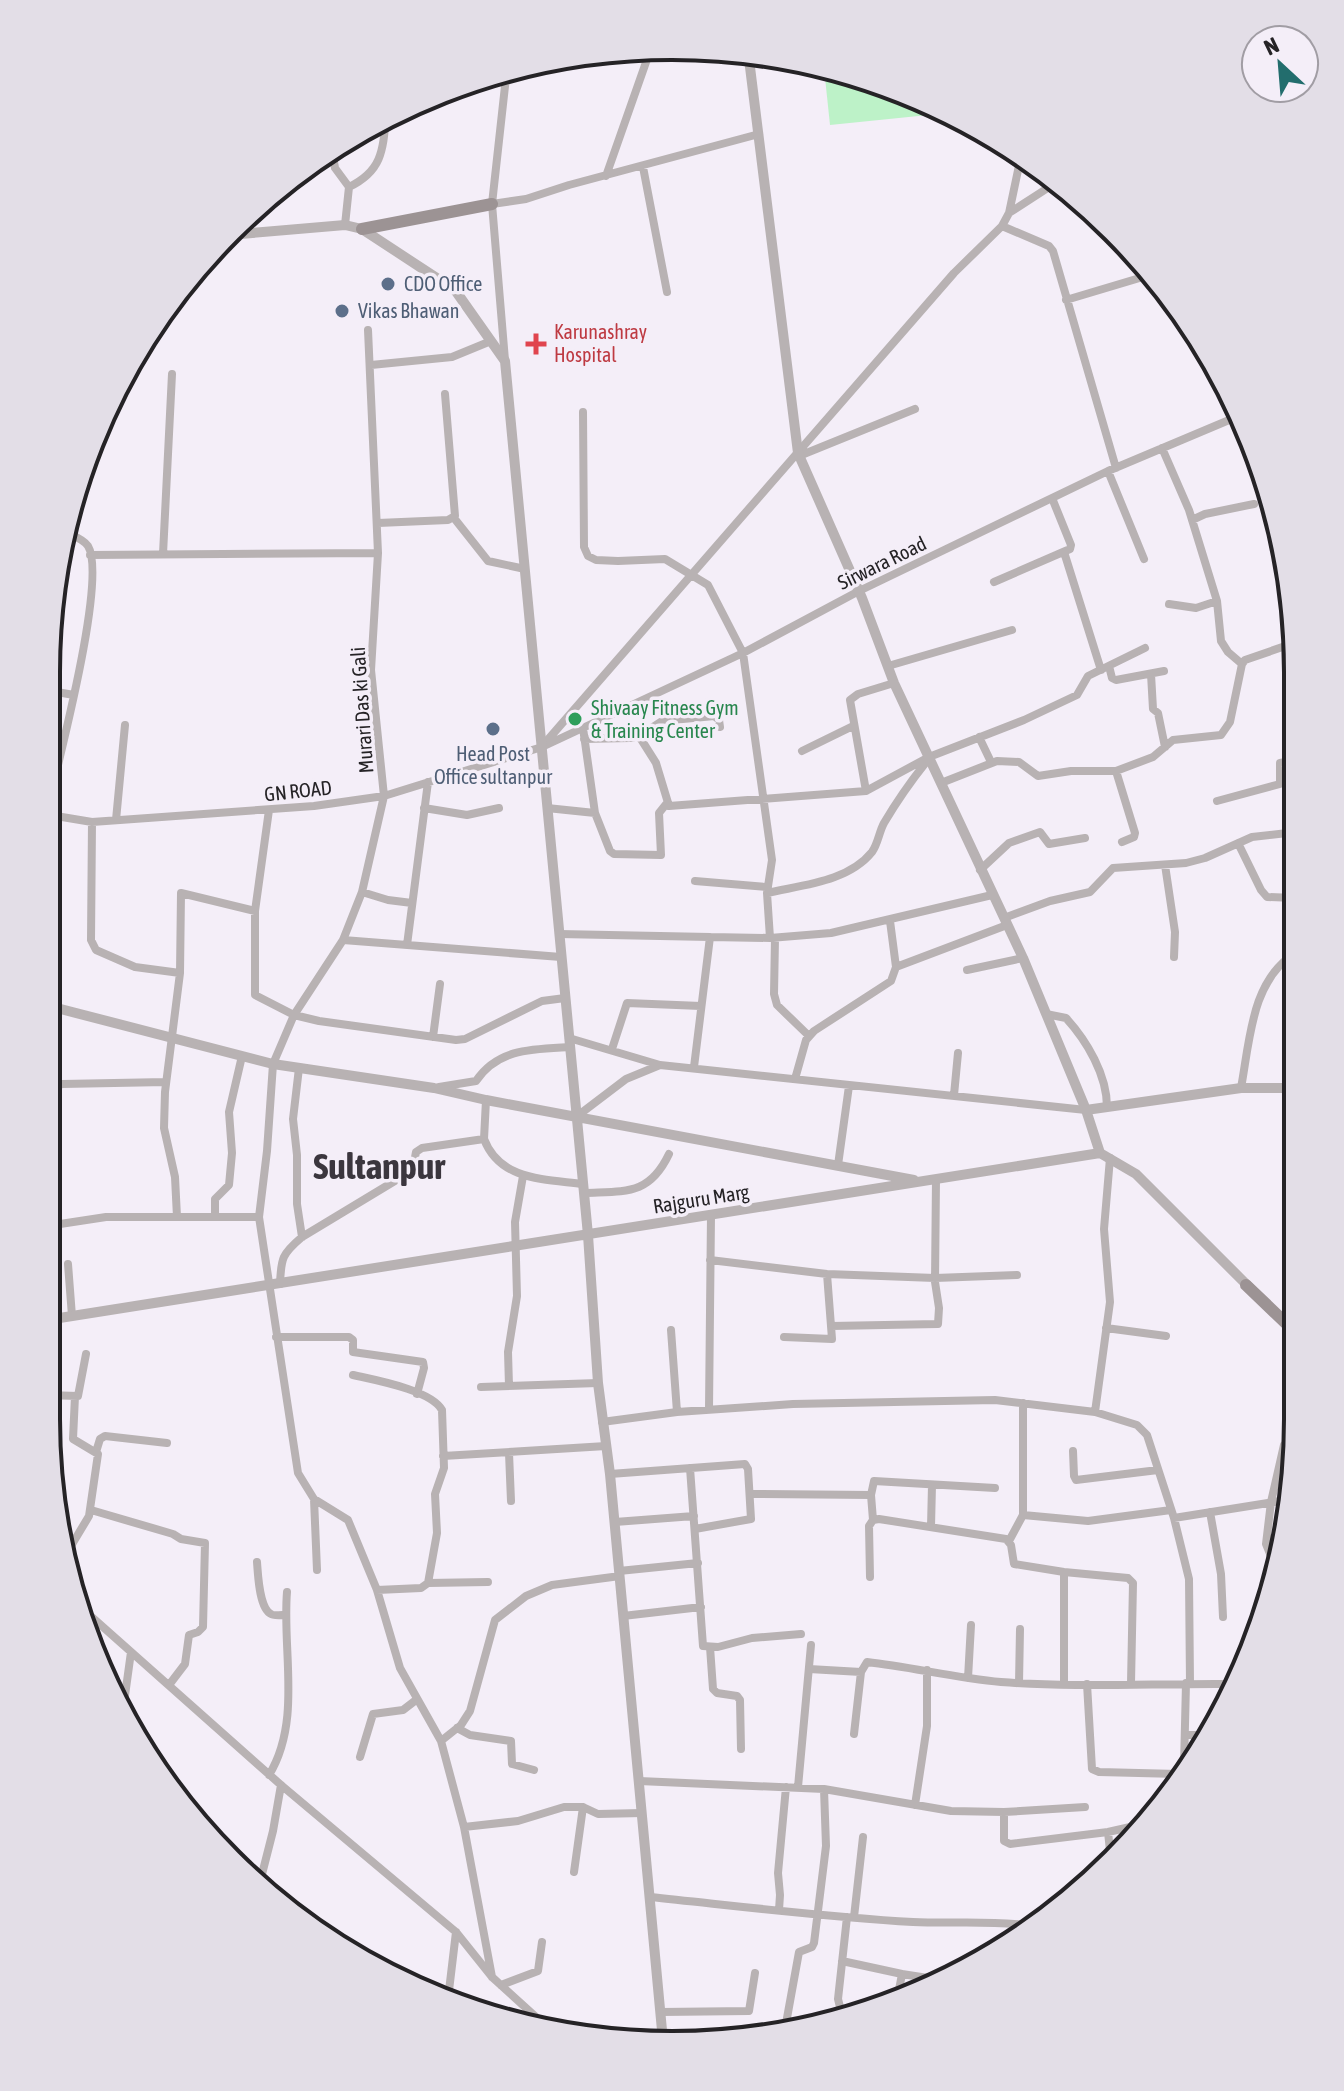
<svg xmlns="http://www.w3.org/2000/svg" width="1344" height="2091" font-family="'Asap Condensed',sans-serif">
  <rect width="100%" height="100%" fill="#f4eef8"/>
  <!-- green -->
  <path fill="#bdf2c8" d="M824 68 873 79 948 113 830 125Z"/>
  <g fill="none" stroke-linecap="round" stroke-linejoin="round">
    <!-- minor -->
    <path stroke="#b8b2b3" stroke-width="8" d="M332 150 335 168 349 187 345 225
      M643 167 667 292
      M606 176 651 48
      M349 187C382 171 383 151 386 116
      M492 204 526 199 569 185 759 134
      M1009 213 1057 182
      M1002 226 1049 246 1053 251 1116 468
      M1066 300 1153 274
      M368 330 378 553 371 670 384 796 362 892 343 940 294 1015 273 1064 267 1151 259 1217 298 1473 314 1499 348 1520 377 1590 400 1668 441 1741 464 1827 492 1977
      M505 360 492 204 507 68
      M371 365 452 357 491 341
      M583 412 584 547 588 556 596 560 618 561 665 559 708 585 743 653 772 860 767 893
      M1162 448 1189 510 1217 601 1221 641 1228 652 1242 664
      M799 456 915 409
      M1108 471 1144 559
      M454 518 488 561 525 569
      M1192 520 1205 514 1254 504
      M378 523 448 520 455 516 445 394
      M1064 552 1101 670
      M163 554 172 374
      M90 555 378 553
      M994 582 1070 549 1071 545 1052 498
      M1169 604 1196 608 1217 601
      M1290 610 1293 609
      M1295 643 1296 674
      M888 666 1012 630
      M1109 666 1112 678 1116 680 1164 671
      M1151 674 1153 709 1158 713 1165 747
      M51 691 74 695
      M583 728 595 813 610 851 614 854 661 855 659 813 667 803
      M639 736 656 763 669 806 866 791 929 757 1024 720 1077 695 1088 676 1145 648
      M979 737 991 762
      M584 739 630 738 639 736 662 721 714 716 719 720 720 727
      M545 743 954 273 1002 226 1009 213 1021 156
      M802 751 853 726
      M1116 771 1135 833 1134 837 1122 842
      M941 783 997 761 1019 762 1038 776 1071 771H1116L1153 757 1173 740 1221 735 1230 722 1242 664 1245 660 1297 642
      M866 791 850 700 858 694 894 683
      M50 798C60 755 107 577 88 546 83 539 74 536 67 533
      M1217 801 1280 784V763L1296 760
      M424 808 467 815 499 808
      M547 808 595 813
      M50 815 92 822 314 806 384 796 542 747 743 653 859 591 1108 471 1241 415
      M116 820 125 725
      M92 822 91 940 96 950 135 967 180 973 181 893 255 911 269 810
      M1238 843 1261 890 1267 897 1295 898
      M1165 865 1175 932 1174 957
      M980 870 1009 843 1040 832 1049 844 1085 838
      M695 881 766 887
      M362 892 388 900 412 903
      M255 911V995L294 1015 319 1021 456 1040 465 1039 542 1001 565 998
      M1004 918 1050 901 1090 892 1113 868 1186 863 1205 858 1252 837 1296 832
      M890 921 896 967
      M559 934 710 937
      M770 938 767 893C801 885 848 882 872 852 878 844 879 832 884 823 897 801 911 781 927 761
      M775 938 774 994 777 1005 809 1036
      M343 940 561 957
      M407 945 428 782
      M967 970 1023 958
      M1046 1014 1066 1018C1087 1041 1107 1075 1107 1107
      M433 1037 440 984
      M569 1038 660 1065
      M612 1049 627 1003 701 1006
      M694 1067 710 937 770 938 831 933 992 895
      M299 1068 293 1119 297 1155V1204L302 1237
      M795 1079 806 1040 814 1031 891 981 896 967 1007 925
      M439 1087 476 1081C498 1048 534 1049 570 1047
      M1241 1088C1250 1040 1251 981 1295 953
      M48 1091 62 1084 166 1082
      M954 1095 958 1053
      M576 1117 626 1079 660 1065 1086 1110
      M484 1139 486 1100
      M838 1165 849 1086
      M584 1193C625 1191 649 1196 669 1154
      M177 1217 175 1177 164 1128 165 1092 180 973
      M215 1217V1199L229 1185 232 1153 229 1112 242 1056
      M47 1226 106 1217H259
      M710 1260 827 1274 935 1278 1017 1275
      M68 1264 72 1316
      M280 1284C281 1258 282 1254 302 1237L408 1173 413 1168 416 1152 422 1148 484 1139C500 1181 545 1179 583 1184
      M831 1326 938 1324 939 1308 935 1282 936 1179
      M1106 1328 1166 1336
      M671 1330 677 1412
      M276 1337H349L353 1340V1352L423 1362 424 1368 417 1394
      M784 1337 832 1339 827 1274
      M353 1375C375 1380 431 1390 442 1410L444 1468 435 1494 437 1533 428 1583 421 1588 377 1590
      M509 1386 508 1352 517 1296 515 1222 523 1176
      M481 1387 598 1383
      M46 1395 78 1396 86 1354
      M1023 1403V1515
      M709 1409 711 1215
      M1095 1412 1137 1425 1147 1435 1174 1518 1293 1499
      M602 1422 677 1412 793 1404 995 1400 1095 1412 1110 1302 1104 1229 1110 1158
      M1073 1451 1074 1476 1076 1480 1158 1470
      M96 1452 100 1439 105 1436 167 1443
      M509 1453 511 1501
      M443 1456 606 1446
      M690 1468 703 1646 718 1647 752 1638 801 1634
      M610 1474 745 1464 748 1469 751 1519 695 1529
      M750 1494 871 1495
      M314 1499 317 1570
      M91 1510 173 1534 181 1539 205 1543 203 1627 198 1632 189 1635 185 1664 169 1685
      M1210 1512 1221 1574 1223 1617
      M1174 1518 1189 1579 1190 1683
      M873 1520 871 1495 874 1481 995 1488
      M615 1522 694 1516
      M931 1527 932 1485
      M1009 1541 1023 1515 1088 1521 1171 1510
      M68 1551 89 1516 98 1454 73 1439 75 1396
      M257 1562C258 1574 259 1608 271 1614 273 1616 282 1615 285 1615
      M1275 1566 1266 1544 1271 1502 1284 1445 1293 1438
      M619 1571 698 1563
      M870 1577 869 1526 873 1520 879 1519 1006 1539 1011 1545 1014 1564 1064 1572 1128 1578 1133 1583 1131 1683
      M428 1583 488 1582
      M76 1603 281 1785 456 1932 492 1977 547 2027
      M623 1616 701 1607
      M710 1647 713 1689 717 1693 737 1696 740 1700 741 1749
      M809 1669 861 1672
      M968 1678 971 1625
      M1019 1683 1020 1629
      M1064 1684V1572
      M1087 1684 1092 1769 1099 1772 1178 1774
      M123 1710 131 1652
      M457 1728 470 1735 511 1741 512 1764 534 1770
      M854 1734 861 1672 867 1662C912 1667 955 1678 1001 1682 1078 1688 1157 1683 1235 1684
      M1185 1735H1203
      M441 1741 461 1725 470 1711 495 1620 526 1596 552 1585 620 1576
      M360 1757 373 1714 403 1710 416 1700
      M1184 1766 1186 1683
      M269 1775C302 1721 282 1651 287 1592
      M639 1781 824 1789 951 1811 1004 1812 1085 1807
      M798 1787 811 1645
      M915 1805 927 1726V1670
      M1004 1812V1841L1010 1844 1108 1832 1148 1823
      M464 1827 518 1821 564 1807H583L598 1814 642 1813
      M1108 1832 1111 1860
      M574 1872 583 1807
      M260 1882 273 1831 281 1785
      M650 1897C737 1906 825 1917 913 1922 954 1924 994 1920 1035 1926
      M779 1910 780 1895 778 1873 786 1787
      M854 1917 863 1837
      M842 1961 902 1974
      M501 1985 538 1971 542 1942
      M898 1995 902 1974 934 1979
      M448 1999 456 1932
      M661 2012 749 2011 755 1973
      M843 2019 838 1999 847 1917
      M785 2029 799 1952 812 1947 814 1943 826 1846 824 1789"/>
    <!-- tertiary -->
    <path stroke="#b8b2b3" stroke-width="10" d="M748 51 798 453 862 598 894 683 1023 958 1086 1110 1100 1153
      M228 235 345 225 362 229 455 290 505 361 588 1235 598 1383 610 1474 663 2041
      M49 1006 273 1064 434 1088 486 1100 914 1180
      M1086 1110 1241 1088H1295
      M47 1320 1100 1153 1136 1174 1250 1288"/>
    <!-- secondary -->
    <path stroke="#9c9394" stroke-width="12" d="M362 229 492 204
      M1246 1285 1293 1330"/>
  </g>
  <!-- markers -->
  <g fill="#5c6f8a" stroke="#f4eef8" stroke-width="3">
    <circle cx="388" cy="284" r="8"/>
    <circle cx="342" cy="311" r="8"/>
    <circle cx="493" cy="729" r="8"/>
  </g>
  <path fill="#e0444e" stroke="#f4eef8" stroke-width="3" d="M532 332h8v8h8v8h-8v8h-8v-8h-8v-8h8z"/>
  <circle fill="#2e9e5b" stroke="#f4eef8" stroke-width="3" cx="575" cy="719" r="8"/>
  <g text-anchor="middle" stroke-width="7" stroke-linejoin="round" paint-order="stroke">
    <!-- service labels -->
    <g font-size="20" fill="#4e5e75" stroke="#f4eef8" text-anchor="start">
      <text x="404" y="291">CDO Office</text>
      <text x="358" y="318">Vikas Bhawan</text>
      <text x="493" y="761" text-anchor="middle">Head Post<tspan x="493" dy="23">Office sultanpur</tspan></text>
    </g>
    <!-- health labels -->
    <g font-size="20" fill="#be3a42" stroke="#f4eef8" text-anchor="start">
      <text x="554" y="339">Karunashray<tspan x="554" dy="23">Hospital</tspan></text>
    </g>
    <!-- street labels -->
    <g font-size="20" fill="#252326" stroke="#f4eef8">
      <text transform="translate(882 563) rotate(-26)" y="7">Sirwara Road</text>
      <text transform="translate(362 710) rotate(-94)" y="7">Murari Das ki Gali</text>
      <text transform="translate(298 791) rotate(-6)" y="7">GN ROAD</text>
      <text transform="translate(701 1199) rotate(-9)" y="7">Rajguru Marg</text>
    </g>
    <!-- leisure labels -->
    <g font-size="20" fill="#27864d" stroke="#f4eef8" text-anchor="start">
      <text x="591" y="715">Shivaay Fitness Gym<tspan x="591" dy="23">&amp; Training Center</tspan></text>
    </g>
    <!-- town labels -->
    <g font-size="36" font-weight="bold" fill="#3b363e" stroke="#f4eef8">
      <text x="379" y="1179">Sultanpur</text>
    </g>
  </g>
  <!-- crop -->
  <path d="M0 0H1344V2091H0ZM672 60H672A612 612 0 0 1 1284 672V1419A612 612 0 0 1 672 2031H672A612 612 0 0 1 60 1419V672A612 612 0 0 1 672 60Z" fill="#e3dee7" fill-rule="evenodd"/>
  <path fill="none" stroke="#252326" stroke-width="4" d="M672 60H672A612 612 0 0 1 1284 672V1419A612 612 0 0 1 672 2031H672A612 612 0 0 1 60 1419V672A612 612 0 0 1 672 60Z"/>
  <!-- north arrow -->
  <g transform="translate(1280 64) rotate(334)"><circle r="38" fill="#f4eef8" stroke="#a19da4" stroke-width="2"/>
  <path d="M0-6L14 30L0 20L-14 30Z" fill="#226d6d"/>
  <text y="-12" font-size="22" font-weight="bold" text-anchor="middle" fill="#252326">N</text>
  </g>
</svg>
